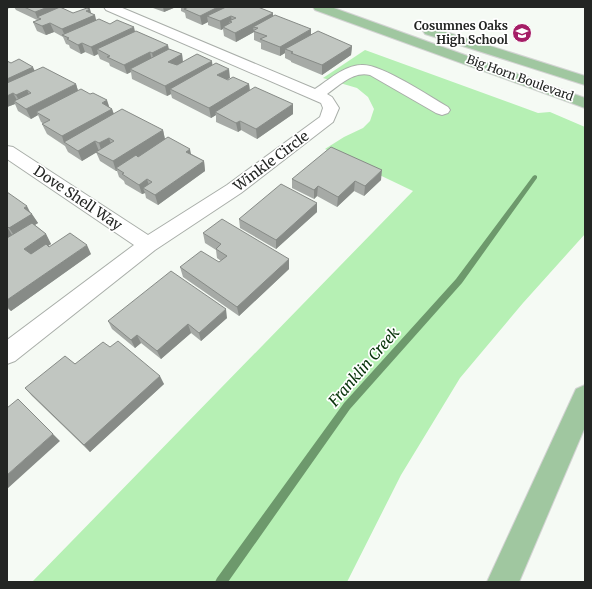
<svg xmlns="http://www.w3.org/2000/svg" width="592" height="589" font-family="Merriweather,serif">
  <rect width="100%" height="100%" fill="#f5faf4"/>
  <!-- green -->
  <path fill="#b6f0b4" d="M365 50 538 113 550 112 585 127V234L523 303 460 378 401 475 347 582H32L413 191 325 149 344 137 363 128 370 121 374 109 368 97 357 88 323 78Z"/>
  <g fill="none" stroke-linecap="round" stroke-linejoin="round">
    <!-- stream -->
    <path fill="#6d996c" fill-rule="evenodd" d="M535 175 537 176V178L462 283 350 409 228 582H215L217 578 344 403 456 279 533 176Z"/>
    <!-- minor casing -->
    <g stroke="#a9aea9" stroke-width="2">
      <path id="minor" d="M104 7H120L315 89C329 80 343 66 361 65 380 63 429 96 448 107L450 110 448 113 442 115 436 113 370 75C353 71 340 85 327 94L332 97 339 108 333 122 241 193 155 250 15 361 7 364V340L134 245 7 159V146L13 147 148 235 227 185 320 117 323 108 321 103 106 10Z"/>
    </g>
    <!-- major casing -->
    <g stroke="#d3d3d3" stroke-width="2">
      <path id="major" d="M313 7H331L585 98V108L315 10Z
        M430 27 585 76V85L425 34 423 31 425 28Z
        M585 385V427L519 582H487L576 389Z"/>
    </g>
    <!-- minor -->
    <use href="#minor" fill="#fff" fill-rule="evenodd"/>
    <!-- major -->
    <use href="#major" fill="#a0c7a0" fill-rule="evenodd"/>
  </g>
  <!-- wall -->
  <path fill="#a6aaa6" d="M14 7H62L63 9 73 13H91L96 20 135 32 169 49 182 54 183 62 212 65 227 80 249 84 250 91 293 114 257 139 241 130 238 132 216 122V115L211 118 172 98 171 94 167 96 132 79 131 72 127 74 110 66 109 63 100 59 98 54 94 56 85 52 81 54 70 48 69 45 66 44 63 37 54 32 46 35 37 31 33 22 37 20 16 10Z
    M153 7H176L164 12 153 8Z
    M181 7H258L273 13V16L311 35 352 46 351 55 322 75 291 62V61L285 58V53L280 56 261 49V43L254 40V32L236 42 224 36 223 29 221 30 208 25V22L202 25 186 18 185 13 181 11Z
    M7 61 11 63 76 84 78 91 112 109 114 114 163 130 165 139 204 161 205 171 158 205 146 198 145 193 142 194 125 184 124 181 119 177 117 171H116L100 161 96 152 82 161 68 152 65 146 47 134 42 124H44L41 122 38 115 31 119 18 111 15 104 7 107Z
    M292 179 381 180 364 196 354 191 337 207 317 196 314 199 292 188Z
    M7 192 30 212 38 223 35 225 46 234 51 244 48 246 49 247 91 254 11 311 7 308Z
    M317 203V212L276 249 240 228 239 219Z
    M203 233 289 269 239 316 183 277 180 267 219 262 221 261 217 258 216 250 205 243Z
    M227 318 201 341 191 333 161 359 141 343 135 348 112 329 108 321Z
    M110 347 164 384 90 452 32 396 25 388Z"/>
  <!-- shaded-wall -->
  <path fill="#878b87" d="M7 7H12L7 9Z
    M48 7H62L64 11 41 19 37 17 35 12Z
    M163 7H176L164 12Z
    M218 7H233L207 16 208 22 202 25 200 16Z
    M90 9 92 16 95 15 97 24 65 36 62 29 86 11Z
    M273 13V21L258 28 253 27 254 32 236 42 235 33Z
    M231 16 232 22 229 21 230 26 223 27V29L221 30 220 21Z
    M50 23 54 32 46 35 42 26Z
    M134 27 136 36 97 49 98 54 94 56 91 47Z
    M311 29V38L285 49V53L280 56V47Z
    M82 43 85 52 81 54 78 45Z
    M168 45 170 54 154 62 152 53Z
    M352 46 351 55 322 75V65Z
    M150 52 152 61 130 69 131 72 127 74 124 65Z
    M182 54 183 64 170 71 168 62Z
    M212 61 213 70 170 89 171 94 167 96 165 86Z
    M33 67 37 76 7 90V79Z
    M229 69 230 78 218 85 217 75Z
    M76 84 79 94 36 112 38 115 31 119 26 109Z
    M249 84 250 93 215 112 216 115 211 118 209 108Z
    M27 90 31 99 21 104 16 95Z
    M13 93 18 102 14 101 15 104 7 107V96Z
    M107 100 110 109 102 103Z
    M293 104V114L257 139 256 129Z
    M112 109 115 118 64 143 62 136Z
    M240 121 241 130 238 132 236 123Z
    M163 130 165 140 119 170 116 168 117 171H116L113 161Z
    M109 138 112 147 102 153 99 143Z
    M95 141 99 151 82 161 78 151Z
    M190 149 192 159 186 152Z
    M204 161 205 171 158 205 155 195Z
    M382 170 381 180 364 196 365 186Z
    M147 179 150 189 143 188 145 193 142 194 139 185Z
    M355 181 354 191 337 207 338 197Z
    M318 186 317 196 314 199V190Z
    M317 203V212L276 249V240Z
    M27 206 31 214H32L38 223 15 237 9 228 24 208Z
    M7 227 12 235 7 238Z
    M46 234 51 244 30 258 24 249Z
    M87 245 91 254 11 311 7 306V300Z
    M289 259V269L239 316 237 307Z
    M226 309 227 318 201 341 199 333Z
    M188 324 191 333 161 359 157 351Z
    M137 335 141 343 135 348 131 340Z
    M160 376 164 384 90 452 84 445Z
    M53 434 60 441 7 489V475Z"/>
  <!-- building -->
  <path fill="#c1c6c1" stroke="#878b87" d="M24 7H48L35 12Z
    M60 7 73 13 87 8 90 9 86 11 95 15 62 29 50 23 42 26 33 22 41 19 37 17Z
    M189 7H218L200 16 184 9Z
    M226 7H258L273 13 235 33 223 27 232 22 229 21 236 18 231 16 220 21 207 16Z
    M275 15 311 29 280 47 260 39 267 36 253 31 258 28 253 27Z
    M99 19 110 24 117 20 134 27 91 47 82 43 78 45 67 39 69 38 62 35Z
    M136 31 168 45 152 53 150 52 124 65 107 57 110 56 97 49Z
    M318 31 352 46 322 65 291 53 293 52 285 49Z
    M169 49 182 54 168 62 177 65 197 54 212 61 165 86 130 69Z
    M19 59 33 67 7 79V61L11 63Z
    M216 63 229 69 217 75 228 80 233 77 249 84 209 108 170 89Z
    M43 67 76 84 26 109 14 101 31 93 27 90 16 95 13 93 7 96V83Z
    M255 87 293 104 256 129 240 121 236 123 215 112Z
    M81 89 90 94 93 93 107 100 102 103 112 109 62 136 42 124 50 120 36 112Z
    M122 109 163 130 113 161 96 152 114 141 109 138 99 143 95 141 78 151 64 142Z
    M168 137 190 149 186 152 204 161 155 195 143 188 152 182 147 179 139 185 122 174 124 173 116 168 136 155 138 157Z
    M331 147 382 170 365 186 355 181 338 197 318 186 314 190 292 179Z
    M281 184 317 203 276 240 239 219Z
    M7 192 27 206 24 208 32 214 9 228 7 226Z
    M222 219 289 259 237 307 180 267 201 251 219 262 227 256 216 249 221 244 203 233Z
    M32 223 46 234 24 249 31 254 46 244 49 247 70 233 87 245 7 300V238Z
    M171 271 226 309 199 333 188 324 157 351 137 335 131 340 108 321Z
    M118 341 160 376 84 445 25 388 65 356 75 364 103 342 110 347Z
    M18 399 53 434 7 475V408Z"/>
  <!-- icons -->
  <defs>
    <g id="school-disc" transform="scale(1)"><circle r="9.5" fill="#a51d66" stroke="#fff"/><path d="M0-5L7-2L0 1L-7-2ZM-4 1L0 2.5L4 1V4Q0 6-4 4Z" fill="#fff"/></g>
  </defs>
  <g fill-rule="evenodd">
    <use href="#school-disc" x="522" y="33"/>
  </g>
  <g text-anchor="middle" stroke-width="3.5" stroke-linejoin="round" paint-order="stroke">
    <!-- far-poi labels -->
    <g font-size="12" font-weight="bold" fill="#232523" stroke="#fff" text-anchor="end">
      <text x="508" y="30">Cosumnes Oaks<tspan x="508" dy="14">High School</tspan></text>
    </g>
    <!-- far-street labels -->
    <g font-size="12" fill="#232523" stroke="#fff">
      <text transform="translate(520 78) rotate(20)" y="4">Big Horn Boulevard</text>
    </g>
    <!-- street labels -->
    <g font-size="14" fill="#232523" stroke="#fff">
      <text transform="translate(271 161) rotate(-37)" y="5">Winkle Circle</text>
      <text transform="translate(78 198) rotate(34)" y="5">Dove Shell Way</text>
    </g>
    <!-- water labels -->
    <g font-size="15" font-style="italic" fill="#08340a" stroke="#fff">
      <text transform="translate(364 367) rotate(-49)" y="5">Franklin Creek</text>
    </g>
  </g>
  <!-- border -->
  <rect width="592" height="589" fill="none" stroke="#232523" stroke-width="16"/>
</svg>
